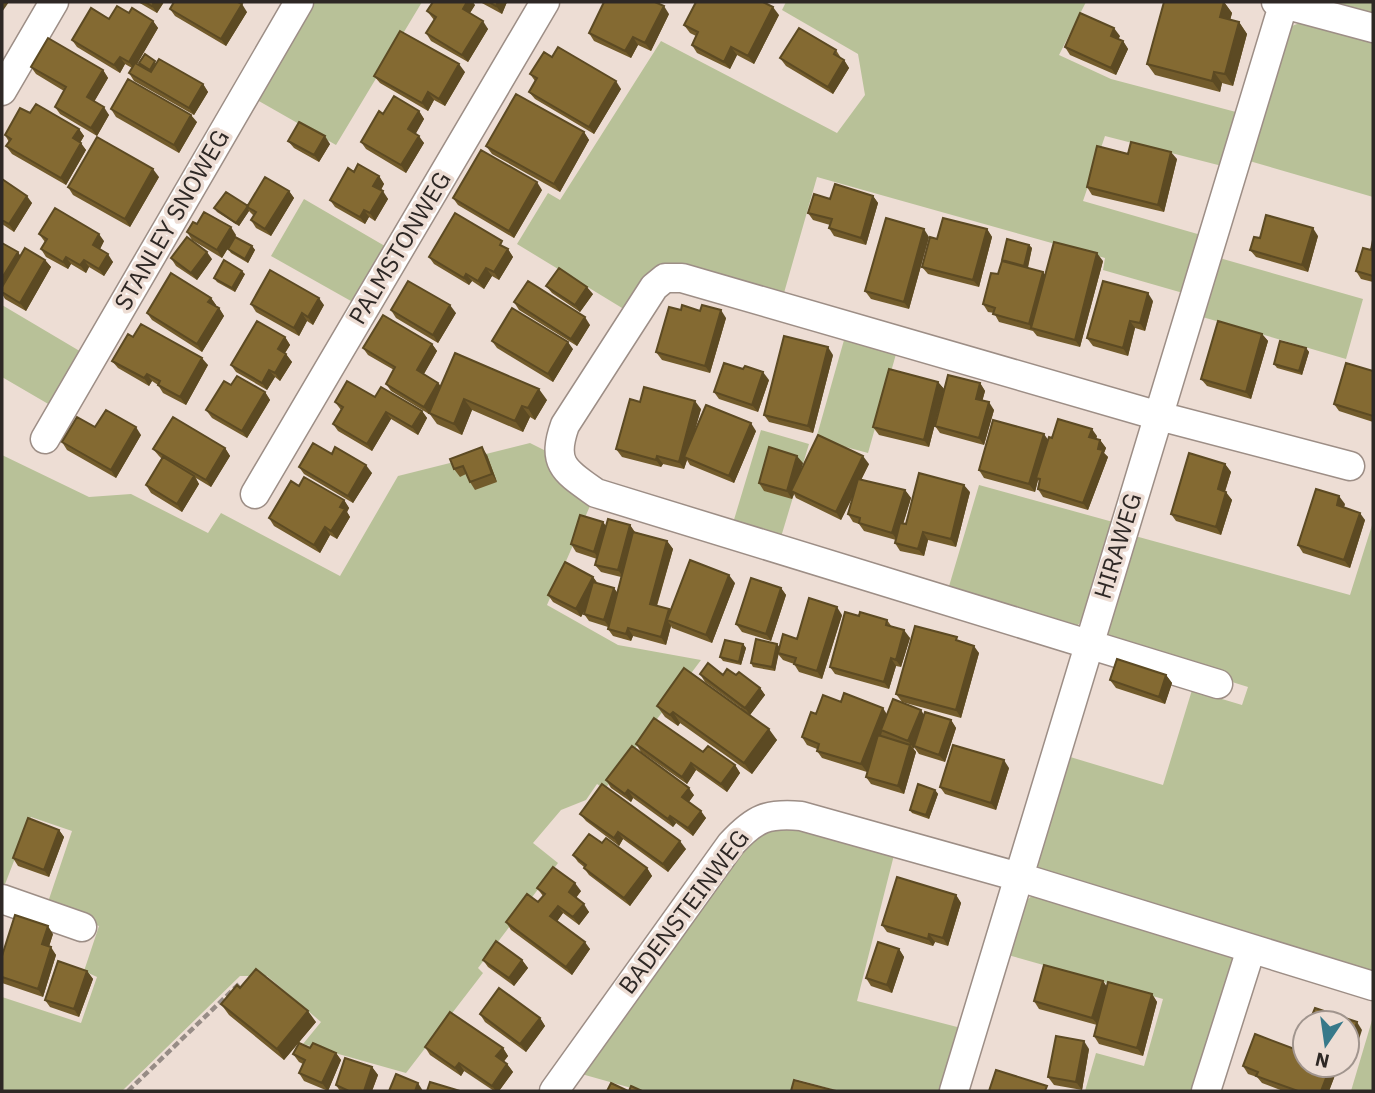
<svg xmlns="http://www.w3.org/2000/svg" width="1375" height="1093" font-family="'IBM Plex Sans',sans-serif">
  <rect width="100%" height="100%" fill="#edddd4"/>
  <!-- green -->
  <path fill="#b8c198" d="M308 2H422L336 145 252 97Z
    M786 2H1086L1059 55 1111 79 1236 112 1222 166 1105 136 1083 201 1201 235 1183 293 1103 270 1105 258 817 177 782 300 683 268 627 311 517 244 548 193 560 200 661 41 837 133 865 95 858 54 782 10Z
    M1309 2H1373V17Z
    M1302 22 1373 37V197L1246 160 1285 37 1292 26Z
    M304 199 390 249 358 305 271 256Z
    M1216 257 1363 299 1346 359 1199 316Z
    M2 305 83 353 50 405 2 377Z
    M846 333 898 347 868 453 816 439Z
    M761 430 809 444 781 537 733 523Z
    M530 443 552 454 593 499 547 605 618 645 701 660 605 789 597 784 586 800 561 810 533 843 558 863 478 968 483 973 406 1073 303 1044 321 1022 267 976H240L122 1091H2V997L81 1023 97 977 84 971 99 926 46 908 72 831 31 817 2 892V455L89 497 131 494 208 533 221 513 340 576 398 476Z
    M979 485 1113 522 1084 617 1078 625 1067 626 947 593Z
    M1373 522V980L1043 875 1035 866 1067 756 1163 785 1192 690 1242 705 1248 687 1124 648 1107 638 1104 631 1135 536 1350 595Z
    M778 824 894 855 857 1001 961 1028 940 1091H839L795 1079 792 1091H642L578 1073 751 837Z
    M1036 892 1235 957 1200 1091H1085L1096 1053 1144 1066 1163 999 1008 955 1025 902Z
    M1373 1017V1091H1351Z"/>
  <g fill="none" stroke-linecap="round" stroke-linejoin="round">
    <!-- minor casing -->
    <g stroke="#9d8e86" stroke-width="31">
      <path id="minor" d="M1276 2 1373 28
        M2 91 54 2
        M45 439 299 2
        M255 494 545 2
        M1218 684 596 493C565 471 551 464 565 425L654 287 665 278H682L1159 416 1350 466
        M2 899 82 927
        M554 1091 731 844C755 818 767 813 801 816L1019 877 1373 986
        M954 1091 1284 2
        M1206 1091 1251 949"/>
    </g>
    <!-- path -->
    <path stroke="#978c86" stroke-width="4.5" stroke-dasharray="7 3.5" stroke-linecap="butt" d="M128 1091 239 984"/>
    <!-- minor -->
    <use href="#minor" stroke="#fff" stroke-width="28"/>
  </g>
  <!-- wall -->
  <path fill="#725b2b" d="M138 2H164L157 13Z
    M480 2H507L502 14Z
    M1224 2 1232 13 1230 20 1239 22 1247 34 1233 86 1222 83 1220 92 1155 75 1147 64Z
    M475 5 470 13 488 29 468 62 431 41 426 33 434 20 427 11Z
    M170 9 247 12 226 46 175 16Z
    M129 13 153 21 158 28 137 64 142 67 139 63H157L203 84 208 92 194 115 134 81 129 73 132 68 125 64 120 73 77 47 72 40 109 19Z
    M669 14 651 51 638 45 631 58 594 41 589 33Z
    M779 15 754 64 737 55 730 69 697 53 692 45 696 36 690 33 684 25Z
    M1120 36 1118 39 1123 41 1128 49 1116 75 1070 55 1065 47Z
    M836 50 841 58 844 60 849 68 833 94 786 66 780 58Z
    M552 57 621 89 594 134 535 99 529 92 535 81 530 74Z
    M31 67 103 70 108 78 94 102 109 115 97 136 60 114 55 107 64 91 36 74Z
    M465 72 445 106 434 100 428 111 380 83 374 76Z
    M111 109 197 122 179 153 116 117Z
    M419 111 424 119 415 134 424 143 406 173 366 149 361 142 383 114Z
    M30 113 79 129 84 136 80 143 86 150 66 185 12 154 6 146 9 142 5 135Z
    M584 132 589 140 560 192 492 154 486 146Z
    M288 141 330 144 319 162 294 148Z
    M1128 154 1177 159 1164 212 1092 195 1087 187Z
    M354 172 379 176 384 184 381 190 388 199 375 221 369 217 365 224 335 207 330 200Z
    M159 177 130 227 73 195 68 187Z
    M2 179 32 203 14 232 2 224Z
    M542 190 514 238 458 205 453 198Z
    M289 191 294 198 271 236 256 228 251 220 254 216 249 211 239 226 217 212 214 208 247 206Z
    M873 196 878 203 866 245 834 236 829 228 830 225 813 220 808 213 830 199Z
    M197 224 236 235 222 258 192 240 187 232Z
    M987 229 992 237 979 287 928 274 922 267 937 239Z
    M39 234 104 241 100 249 113 262 104 276 89 267 86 273 71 264 68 269 46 257 41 249 45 242Z
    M1318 236 1308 272 1256 257 1250 250 1260 238Z
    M929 237 909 309 871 299 865 291Z
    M1373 240V282L1361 279 1356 271 1371 250Z
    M2 243 18 252 20 256 45 260 51 267 26 311 5 299 2 294Z
    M1029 245 1032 248 1028 268 1043 272 1045 275 1103 261 1080 347 1037 336 1033 331 999 322 994 313 988 312 983 304Z
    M252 246 255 250 248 263 231 253 228 249Z
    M507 248 513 257 499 280 492 276 484 289 472 281 469 285 434 264 429 257Z
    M171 258 212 259 197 280 176 266Z
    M245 274 235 292 217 282 214 278Z
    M546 286 593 294 580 312 552 293Z
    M211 298 216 305V306L219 308 224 316 202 352 152 320 147 313Z
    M1153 301 1145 331 1135 328 1128 356 1093 346 1087 338Z
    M514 302 590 325 577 346 519 310Z
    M251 304 324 305 313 325 307 321 299 336 256 312Z
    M391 310 456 313 438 343 396 318Z
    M681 310 726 318 710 373 662 360 656 352Z
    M1262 334 1268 341 1251 399 1207 386 1201 379Z
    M133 337 208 365 186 405 163 393 158 385 152 381 149 386 118 368 112 361Z
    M285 337 290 345 285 353 292 362 280 381 275 377 267 390 236 372 231 365Z
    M492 341 573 349 553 382 497 348Z
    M432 344 437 351 424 374 438 383 441 386 547 400 535 420 530 417 523 432 472 410 462 435 437 424 429 413V414L391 391 386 384 394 370 368 355 363 348Z
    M1306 348 1309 352 1302 375 1277 368 1274 364Z
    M833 355 813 433 769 422 764 415Z
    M1373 371V422L1339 411 1334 404Z
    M769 380 758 412 719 399 714 392Z
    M938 382 944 389 929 447 879 435 873 427Z
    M980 383 985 391 982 401 994 410 984 445 940 433 935 426Z
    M231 385 265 392 270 400 247 438 212 418 206 410Z
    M375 397 422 411 427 418 418 435 391 419 372 451 338 431 333 424 341 410 335 402Z
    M640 402 701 409 693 436 756 431 734 483 690 465 687 460 684 469 663 464 661 467 622 457 616 449Z
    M95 427 141 435 116 478 67 450 62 442Z
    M1097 436 1096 439 1100 440 1106 448 1104 453 1108 457 1088 510 1043 497 1038 489 1040 482 1038 480 1035 492 984 478 979 470 1052 438Z
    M225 448 230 456 211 487 196 478 199 484 182 512 151 493 146 485 162 459 159 456 153 449Z
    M332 454 372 473 353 503 304 474 299 467Z
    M487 455 497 482 475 490 470 482 466 474 460 477 454 469Z
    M803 463 800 472 869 464 861 480 905 490 911 498 903 524H906L970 492 956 547 928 540 924 556 900 551 895 543 896 540 864 531 859 524 853 522 848 514 854 494 841 520 796 498 794 494 792 499 764 491 759 483Z
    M1225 464 1231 472 1225 492 1232 500 1221 535 1176 521 1171 514Z
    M299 486 344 500 349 508 347 512 350 517 337 539 330 535 320 553 274 526 269 518Z
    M1345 504 1344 507 1365 520 1350 568 1303 553 1298 545Z
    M603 522 606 526 630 525 635 532 667 541 673 549 657 606 671 611 735 583 712 643 672 628 671 626 666 645 633 636 631 641 613 636 608 629V627L589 621 584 614V612L581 617 553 602 548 595 593 577 597 583 614 588 617 593 621 577 601 572 595 565 597 559 576 552 571 544Z
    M781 588 786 595 771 641 742 632 736 624Z
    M842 615 822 679 799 672 794 664 783 660 778 654 775 671 753 667 751 663 777 644 779 647Z
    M859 616 887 620 892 627 910 638 901 667 896 666 889 689 835 674 830 667Z
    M960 642 979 653 961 718 902 702 896 694Z
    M743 644 746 648 741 665 723 661 720 657Z
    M700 674 736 675 760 688 765 695 750 715 777 740 752 774 680 723 678 726 665 717 657 706 741 708 705 682Z
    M1166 675 1172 683 1165 704 1116 688 1110 680Z
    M816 714 924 715 951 720 956 728 945 762 919 754 914 747 913 748 916 752 904 794 871 784 866 777 867 772 822 758 817 751V749L807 745 802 737Z
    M636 744 703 752 735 765 740 773 727 792 696 770 687 784 641 752Z
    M1009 768 996 810 945 794 940 787Z
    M606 780 694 795 689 802 706 818 693 836 676 823 673 827 633 798 631 802 611 788Z
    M935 790 938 794 929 819 912 813 910 810Z
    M580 814 686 849 668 872 623 839 619 846 586 821Z
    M59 830 64 837 49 877 18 866 13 858Z
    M602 843 647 868 652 876 630 906 589 875 584 868V867L578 862 573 855Z
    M537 888 581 891 576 898 589 912 579 925 563 913 557 921 590 949 572 975 511 930 506 922 538 902 543 896Z
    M956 895 961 903 948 946 935 942 933 946 887 932 882 925Z
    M53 934 49 947 56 955 43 997 2 983V956Z
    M899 949 904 957 892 993 871 986 866 978Z
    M483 960H522L528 968 514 986 488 967Z
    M87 971 93 979 79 1017 50 1007 45 1000Z
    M1103 981 1107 987 1152 994 1157 1002 1143 1056 1099 1044 1094 1036 1097 1025 1039 1009 1034 1001Z
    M240 988 316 1022 284 1060 229 1015 221 1004Z
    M480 1014 540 1018 545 1026 526 1052 485 1022Z
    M425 1047 503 1048 508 1056 504 1061 507 1064 513 1072 499 1091H494L464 1071 461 1076 430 1055Z
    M310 1048 336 1053 341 1060 328 1091 304 1081 299 1073 303 1064 299 1062 293 1054Z
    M1089 1049 1082 1090 1054 1085 1048 1077Z
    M1333 1065 1337 1070 1329 1091H1283L1262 1083 1257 1077 1248 1074 1243 1066Z
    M372 1067 378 1075 372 1091H340L336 1085Z"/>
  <!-- shaded-wall -->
  <path fill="#5c4a23" d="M2 2H9L2 12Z
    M154 2H164L157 13 152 6Z
    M467 2H473L475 5 468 16 463 9Z
    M498 2H507L502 14 496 6Z
    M1224 2 1232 13 1228 28 1220 17Z
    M242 4 247 12 226 46 221 39Z
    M664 6 669 14 651 51 645 43Z
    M773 7 779 15 754 64 748 56Z
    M153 21 158 28 134 69 129 62Z
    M483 21 488 29 468 62 462 55Z
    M1239 22 1247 34 1233 86 1225 74Z
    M1114 28 1120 36 1116 44 1111 36Z
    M633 37 638 45 631 58 625 51Z
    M1123 41 1128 49 1116 75 1111 68Z
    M731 47 737 55 730 69 724 62Z
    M120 57 125 64 120 73 114 65Z
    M844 60 849 68 833 94 828 87Z
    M459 64 465 72 445 106 439 99Z
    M103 70 108 78 92 105 87 97Z
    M1214 72 1222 83 1220 92 1212 81Z
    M616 81 621 89 594 134 589 127Z
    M203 84 208 92 194 115 189 108Z
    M428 92 434 100 428 111 422 103Z
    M104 107 109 115 97 136 91 128Z
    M419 111 424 119 414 137 408 129Z
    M191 115 197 122 179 153 174 145Z
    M79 129 84 136 78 146 73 138Z
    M584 132 589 140 560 192 554 184Z
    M325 136 330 144 319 162 314 155Z
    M419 136 424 143 406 173 401 165Z
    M81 143 86 150 66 185 61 178Z
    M1171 152 1177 159 1164 212 1158 205Z
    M153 169 159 177 130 227 125 219Z
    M379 176 384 184 379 193 373 186Z
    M537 182 542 190 514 238 509 231Z
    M289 191 294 198 271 236 265 229Z
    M383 191 388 199 375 221 370 213Z
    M27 196 32 203 14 232 9 224Z
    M873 196 878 203 866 245 861 238Z
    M247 207 249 211 239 226 236 223Z
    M364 210 369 217 365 224 360 217Z
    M231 227 236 235 222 258 217 250Z
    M1313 228 1318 236 1308 272 1302 265Z
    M924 229 929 237 909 309 904 302Z
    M987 229 992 237 979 287 973 280Z
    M99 234 104 241 98 253 93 245Z
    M1029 245 1032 248 1027 270 1024 266Z
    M252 246 255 250 248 263 245 259Z
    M508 249 513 257 499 280 494 272Z
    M18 252 23 260 2 292V278Z
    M207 252 212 259 197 280 191 273Z
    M1097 253 1103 261 1080 347 1075 340Z
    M108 254 113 262 104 276 99 269Z
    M66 257 71 264 68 269 63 262Z
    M45 260 51 267 26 311 20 303Z
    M84 260 89 267 86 273 80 265Z
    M486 268 492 276 484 289 478 281Z
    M242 271 245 274 235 292 232 288Z
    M1043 272 1048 279 1032 329 1029 324Z
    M466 274 472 281 469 285 464 278Z
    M587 287 593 294 580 312 575 305Z
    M1148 293 1153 301 1145 331 1140 323Z
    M211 298 216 305 214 310 208 302Z
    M319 298 324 305 313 325 308 317Z
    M450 305 456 313 438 343 433 335Z
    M219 308 224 316 202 352 197 344Z
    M721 310 726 318 710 373 705 366Z
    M302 313 307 321 299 336 294 328Z
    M585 317 590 325 577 346 571 339Z
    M1130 321 1135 328 1128 356 1123 348Z
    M1262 334 1268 341 1251 399 1246 392Z
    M285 337 290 345 283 356 278 349Z
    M568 342 573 349 553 382 548 374Z
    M432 344 437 351 422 377 417 370Z
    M828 347 833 355 813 433 808 426Z
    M1306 348 1309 352 1302 375 1299 371Z
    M286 354 292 362 280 381 275 373Z
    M202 358 208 365 186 405 180 397Z
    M269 370 275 377 267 390 262 383Z
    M763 372 769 380 758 412 752 405Z
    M147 374 152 381 149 386 144 378Z
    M938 382 944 389 929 447 924 440Z
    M438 383 443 390 429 414 424 407Z
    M980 383 985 391 981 406 976 399Z
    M539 389 547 400 535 420 528 408Z
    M265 392 270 400 247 438 242 431Z
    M464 399 472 410 462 435 454 424Z
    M695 401 701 409 687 458 684 457 687 460 684 469 679 462Z
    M989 402 994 410 984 445 979 438Z
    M522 406 530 417 523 432 515 421Z
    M422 411 427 418 418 435 412 427Z
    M386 412 391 419 372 451 367 444Z
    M751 423 756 431 734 483 729 476Z
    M136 427 141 435 116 478 111 470Z
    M1092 429 1097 436 1094 445 1089 437Z
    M1044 434 1049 441 1036 478 1038 480 1035 492 1029 484Z
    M1100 440 1106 448 1104 453 1108 457 1088 510 1083 503Z
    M482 447 487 455 497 482 492 474Z
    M225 448 230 456 211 487 206 480Z
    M657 456 663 464 661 467 656 460Z
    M797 456 803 463 794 492 791 491 794 494 792 499 787 491Z
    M863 456 869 464 841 520 836 512Z
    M1225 464 1231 472 1223 497 1218 489Z
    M366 465 372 473 353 503 348 496Z
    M194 476 199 484 182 512 177 504Z
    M964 485 970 492 956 547 951 539Z
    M905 490 911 498 898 541 892 533Z
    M1226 492 1232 500 1221 535 1216 527Z
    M1339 496 1345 504 1342 513 1337 505Z
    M344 500 349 508 347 512 350 517 337 539 331 531 340 507Z
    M1360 513 1365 520 1350 568 1344 560Z
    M603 522 608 530 599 559 594 552Z
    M630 525 635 533 624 578 618 570Z
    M325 527 330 535 320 553 314 545Z
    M923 532 928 540 924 556 918 549Z
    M667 541 673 549 655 611 650 604Z
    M729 575 735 583 712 643 706 635Z
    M593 577 599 585 581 617 576 609Z
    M614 588 619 595 609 627 604 620Z
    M781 588 786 595 771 641 766 634Z
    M837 607 842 615 822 679 817 671Z
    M669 609 674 616 667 620 671 626 666 645 661 637Z
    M628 628 633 636 631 641 626 634Z
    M904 630 910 638 901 667 896 660Z
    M743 644 746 648 741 665 739 662Z
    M777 644 780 648 775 671 772 667Z
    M974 646 979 653 961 718 956 710Z
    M891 658 896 666 889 689 884 682Z
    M1166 675 1172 683 1165 704 1159 697Z
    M760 688 765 695 750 715 745 708Z
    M883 708 888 716 867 772 861 764Z
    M921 710 926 718 914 749 908 741Z
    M673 712 680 723 678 726 670 715Z
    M951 720 956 728 945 762 939 755Z
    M769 729 777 740 752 774 744 763Z
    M910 745 916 752 904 794 898 786Z
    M1004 760 1009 768 996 810 991 803Z
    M691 763 696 770 687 784 682 777Z
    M735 765 740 773 727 792 721 784Z
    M689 788 694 795 687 804 682 797Z
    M628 790 633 798 631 802 625 794Z
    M935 790 938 794 929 819 926 815Z
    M701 811 706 818 693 836 688 828Z
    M670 816 676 823 673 827 668 819Z
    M59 830 64 837 49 877 44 870Z
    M618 832 623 839 619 846 614 838Z
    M680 841 686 849 668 872 663 864Z
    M647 868 652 876 630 906 624 898Z
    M575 883 581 891 574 900 569 892Z
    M956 895 961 903 948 946 943 938Z
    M584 904 589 912 579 925 573 917Z
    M558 906 563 913 556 923 550 916Z
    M48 926 53 934 47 952 42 944Z
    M929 934 935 942 933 946 928 939Z
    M585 942 590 949 572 975 566 967Z
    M51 947 56 955 43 997 38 989Z
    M899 949 904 957 892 993 887 985Z
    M522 960 528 968 514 986 509 978Z
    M87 971 93 979 79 1017 74 1009Z
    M1103 981 1108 989 1098 1025 1092 1018Z
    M1152 994 1157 1002 1143 1056 1137 1048Z
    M308 1011 316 1022 284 1060 277 1049Z
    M540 1018 545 1026 526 1052 520 1044Z
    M1357 1022 1362 1030 1350 1067 1347 1063V1051Z
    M1084 1041 1089 1049 1082 1090 1076 1082Z
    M503 1048 508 1056 502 1064 496 1056Z
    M336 1053 341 1060 328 1091 322 1083Z
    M459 1063 464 1071 461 1076 455 1068Z
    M507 1064 513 1072 499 1091H496L492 1086Z
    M1331 1065H1333L1337 1070 1329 1091H1321Z
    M372 1067 378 1075 372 1091H364Z
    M418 1083 423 1091H415Z"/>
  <!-- building -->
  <path fill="#846a32" stroke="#5c4a23" stroke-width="2" d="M145 2H154L152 6Z
    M174 2H238L242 4 221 39 170 9Z
    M433 2H467L463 9 483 21 462 55 426 33 436 17 427 11Z
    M489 2H498L496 6Z
    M604 2H655L664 6 645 43 633 37 625 51 589 33Z
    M696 2H763L773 7 748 56 731 47 724 62 692 45 698 32 684 25Z
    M1164 2H1224L1220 17 1239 22 1225 74 1214 72 1212 81 1147 64Z
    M117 6 129 13 132 8 153 21 129 62 120 57 114 65 72 40 91 8 109 19Z
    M1080 13 1114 28 1111 36 1123 41 1111 68 1065 47Z
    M799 28 836 50 834 54 844 60 828 87 780 58Z
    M400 31 459 64 439 99 428 92 422 103 374 76Z
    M48 38 103 70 87 97 104 107 91 128 55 107 66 87 31 67Z
    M558 47 616 81 589 127 529 92 537 78 530 74 544 52 552 57Z
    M145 54 155 61 150 70 139 63Z
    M159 59 203 84 189 108 129 73 135 63 151 72Z
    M128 79 191 115 174 145 111 109Z
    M516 94 584 132 554 184 486 146Z
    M394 96 419 111 408 129 419 136 401 165 361 142 379 111 383 114Z
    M36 104 79 129 73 138 81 143 61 178 6 146 11 139 5 135 20 108 30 113Z
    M299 122 325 136 314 155 288 141Z
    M97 137 153 169 125 219 68 187Z
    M1131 142 1171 152 1158 205 1087 187 1097 146 1128 154Z
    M481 150 537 182 509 231 453 198Z
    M358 164 379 176 373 186 383 191 370 213 364 210 360 217 330 200 348 168 354 172Z
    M265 177 289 191 265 229 251 220 256 212 247 207Z
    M2 179 27 196 9 224 2 220Z
    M835 184 873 196 861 238 829 228 832 219 808 213 814 194 830 199Z
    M226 192 248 206 236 223 214 208Z
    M55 208 99 234 93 245 108 254 99 269 84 260 80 265 66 257 63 262 41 249 47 239 39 234Z
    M204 212 231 227 217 250 187 232 193 222 197 224Z
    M455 213 502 241 500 245 508 249 494 272 486 268 478 281 466 274 464 278 429 257Z
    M1266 215 1313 228 1302 265 1250 250 1254 237 1260 238Z
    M886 218 924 229 904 302 865 291Z
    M943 218 987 229 973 280 922 267 930 237 937 239Z
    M187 237 207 252 191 273 171 258Z
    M235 237 252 246 245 259 228 249Z
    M1007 239 1029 245 1024 266 1002 260Z
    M1373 240V276L1356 271 1363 248 1371 250Z
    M1054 242 1097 253 1075 340 1031 328Z
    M2 243 18 252 2 278Z
    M25 248 45 260 20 303 2 292V287Z
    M224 260 242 271 232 288 214 278Z
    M1002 261 1043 272 1029 324 993 314 995 308 983 304 991 273 998 274Z
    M559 268 587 287 575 305 546 286Z
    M270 270 319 298 308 317 302 313 294 328 251 304Z
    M171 273 211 298 208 302 219 308 197 344 147 313Z
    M408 281 450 305 433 335 391 310Z
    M528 281 585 317 571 339 514 302Z
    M1103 281 1148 293 1140 323 1130 321 1123 348 1087 338Z
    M682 305 700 311 702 305 721 310 705 366 656 352 669 307 681 310Z
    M512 308 568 342 548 374 492 341Z
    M383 315 432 344 417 370 438 383 424 407 386 384 395 367 363 348Z
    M257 321 285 337 278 349 286 354 275 373 269 370 262 383 231 365Z
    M1218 321 1262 334 1246 392 1201 379Z
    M141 324 202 358 180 397 158 385 160 381 147 374 144 378 112 361 128 334 133 337Z
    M784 336 828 347 808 426 764 415Z
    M1280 341 1306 348 1299 371 1274 364Z
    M455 353 539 389 528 408 522 406 515 421 464 399 454 424 429 413Z
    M724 363 743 369 745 366 763 372 752 405 714 392Z
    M1346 363 1373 371V416L1334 404Z
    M889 369 938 382 924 440 873 427Z
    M948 375 980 383 976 399 989 402 979 438 935 426Z
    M237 376 265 392 242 431 206 410 224 381 231 385Z
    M347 381 375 397 381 387 422 411 412 427 386 412 367 444 333 424 343 407 335 402Z
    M644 387 695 401 679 462 657 456 656 460 616 449 630 399 640 402Z
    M706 405 751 423 729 476 684 457Z
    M106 410 136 427 111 470 62 442 77 417 95 427Z
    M173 417 225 448 206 480 153 449Z
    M1058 419 1092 429 1089 437 1100 440 1098 449 1103 450 1083 503 1038 489 1040 479 1036 478 1049 437 1052 438Z
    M993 420 1044 434 1029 484 979 470Z
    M818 435 863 456 836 512 791 491Z
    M313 443 332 454 335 447 366 465 348 496 299 467Z
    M482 447 492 474 470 482 463 466 454 469 450 459Z
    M769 447 797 456 787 491 759 483Z
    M1189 453 1225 464 1218 489 1226 492 1216 527 1171 514Z
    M163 457 194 476 177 504 146 485Z
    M919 473 964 485 951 539 923 532 918 549 895 543 900 523 906 524Z
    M304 477 344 500 340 507 345 509 331 531 325 527 314 545 269 518 291 481 299 486Z
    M858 479 905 490 892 533 859 523 860 518 848 514Z
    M1316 489 1339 496 1337 505 1360 513 1344 560 1298 545Z
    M580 515 603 522 594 552 571 544Z
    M608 519 630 525 618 570 595 565Z
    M633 532 667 541 650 604 669 609 661 637 628 628 626 634 608 629Z
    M690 560 729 575 706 635 667 620Z
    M565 562 593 577 576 609 548 595Z
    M751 578 781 588 766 634 736 624Z
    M593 582 614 588 604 620 584 614Z
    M809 598 837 607 817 671 794 664 796 658 778 653 783 634 797 639Z
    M845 612 859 616 860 612 887 620 886 625 904 630 896 660 891 658 884 682 830 667Z
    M915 626 957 637 956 640 974 646 956 710 896 694Z
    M756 639 777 644 772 667 751 663Z
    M725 640 743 644 739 662 720 657Z
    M1117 659 1166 675 1159 697 1110 680Z
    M708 663 723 675 727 669 736 675 739 672 760 688 745 708 700 674Z
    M684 668 769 729 744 763 673 712 670 715 657 706Z
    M844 693 883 708 861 764 817 751 819 744 802 737 811 712 816 714 823 695 841 702Z
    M893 699 921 710 908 741 881 730Z
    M925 712 951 720 939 755 914 746Z
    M654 718 703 752 708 746 735 765 721 784 691 763 682 777 636 744Z
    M878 735 910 745 898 786 866 777Z
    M953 745 1004 760 991 803 940 787Z
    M632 746 689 788 682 797 701 811 688 828 670 816 668 819 628 790 625 794 606 780Z
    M602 784 680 841 663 864 618 832 614 838 580 814Z
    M918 784 935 790 926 815 910 810Z
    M28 818 59 830 44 870 13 858Z
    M589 834 602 843 606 838 647 868 624 898 584 868 586 865 573 855Z
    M553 867 575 883 569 892 584 904 573 917 558 906 550 916 585 942 566 967 506 922 527 894 538 902 545 894 537 888Z
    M897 877 956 895 943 938 929 934 928 939 882 925Z
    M15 915 48 926 42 944 51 947 38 989 2 977V956Z
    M496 941 522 960 509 978 483 960Z
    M878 942 899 949 887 985 866 978Z
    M58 961 87 971 74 1009 45 1000Z
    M1044 965 1103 981 1092 1018 1034 1001Z
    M256 969 308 1011 277 1049 221 1004 237 985 240 988Z
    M1108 982 1152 994 1137 1048 1094 1036Z
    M499 988 540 1018 520 1044 480 1014Z
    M1315 1008 1357 1022 1347 1051V1023H1309Z
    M450 1012 503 1048 496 1056 507 1064 492 1086 459 1063 455 1068 425 1047Z
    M1255 1034 1305 1053V1065H1331L1321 1091H1298L1256 1076 1258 1072 1243 1066Z
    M1056 1036 1084 1041 1076 1082 1048 1077Z
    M299 1043 310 1048 313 1043 336 1053 322 1083 299 1073 305 1060 293 1054Z
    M345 1058 372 1067 364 1091H346L347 1090 336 1085Z
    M996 1070 1047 1086 1045 1091H989Z
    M396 1074 418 1083 415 1091H389Z
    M794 1080 836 1091H791Z
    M430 1082 460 1091H427Z
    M611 1083 628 1091H607Z
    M631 1086 642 1091H629Z"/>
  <g text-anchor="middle" stroke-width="7" stroke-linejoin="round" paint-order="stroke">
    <!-- street labels -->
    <g font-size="24" fill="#2e2825" stroke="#edddd4">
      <text transform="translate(172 220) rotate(-60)" y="8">STANLEY SNOWEG</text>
      <text transform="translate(400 248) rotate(-59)" y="8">PALMSTONWEG</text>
      <text transform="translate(1118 546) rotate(-73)" y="8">HIRAWEG</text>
      <text transform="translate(684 912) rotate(-53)" y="8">BADENSTEINWEG</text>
    </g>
  </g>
  <!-- border -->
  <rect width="1375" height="1093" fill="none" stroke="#2e2825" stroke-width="7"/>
  <!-- north arrow -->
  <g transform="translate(1326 1044) rotate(193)"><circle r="33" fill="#edddd4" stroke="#a1958e" stroke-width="2"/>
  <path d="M0-5L12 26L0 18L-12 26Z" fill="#37798a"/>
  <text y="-10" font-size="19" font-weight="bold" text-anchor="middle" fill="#2e2825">N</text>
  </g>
</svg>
